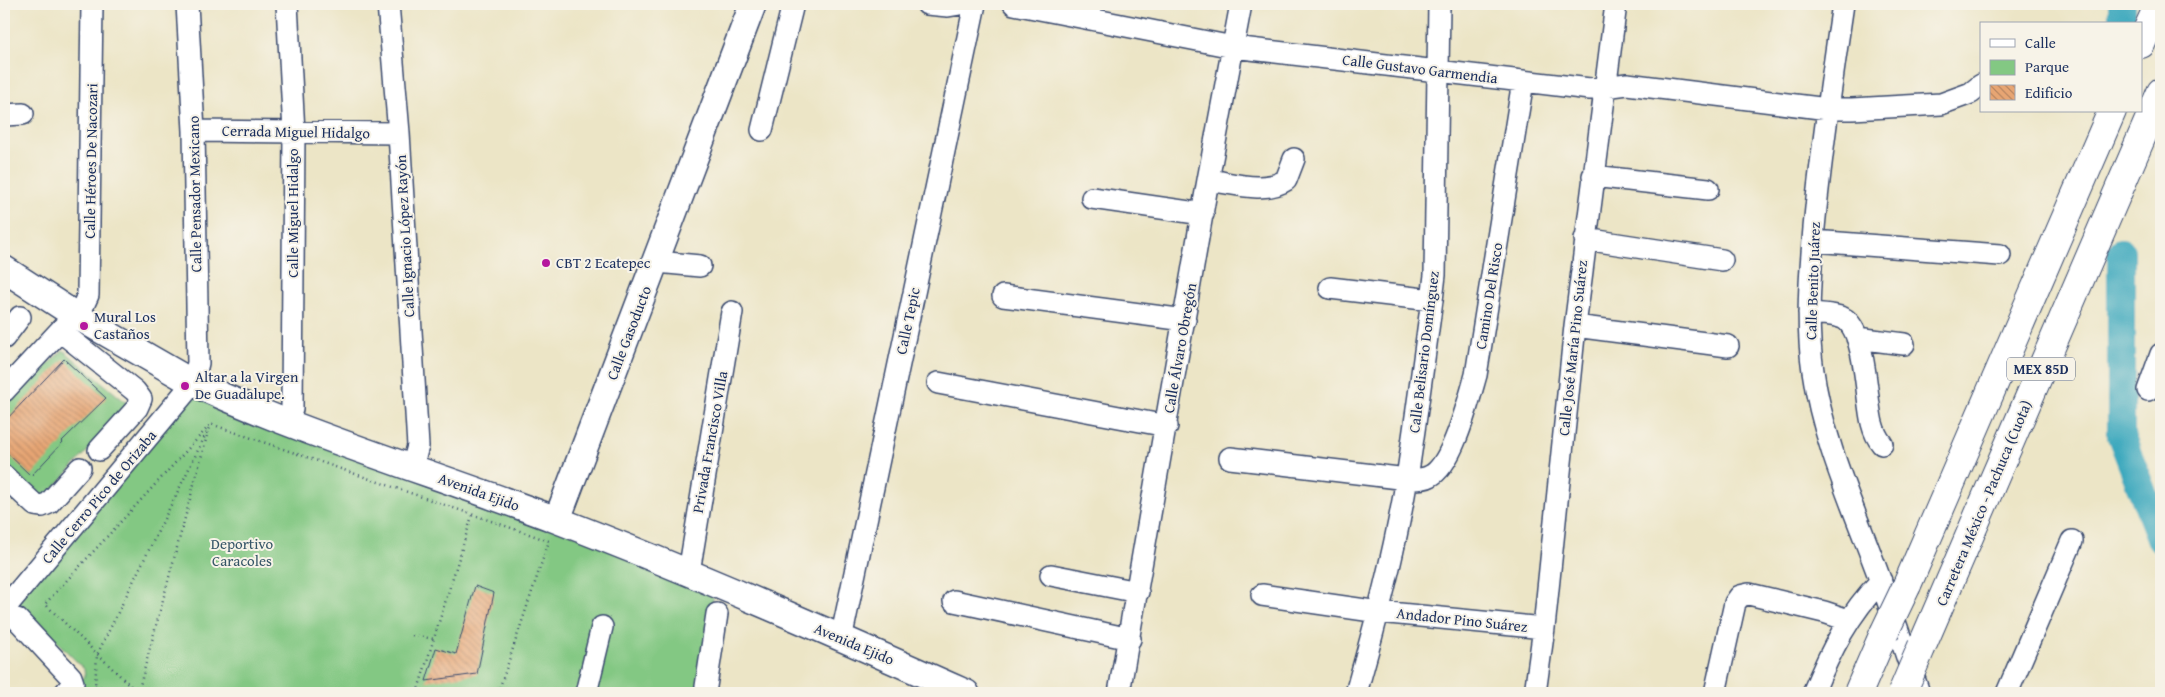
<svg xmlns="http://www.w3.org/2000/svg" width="2165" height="697" font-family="'Gentium Book Plus',serif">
  <defs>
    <pattern id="building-back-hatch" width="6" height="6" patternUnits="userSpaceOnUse" patternTransform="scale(1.25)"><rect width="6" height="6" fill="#e7a573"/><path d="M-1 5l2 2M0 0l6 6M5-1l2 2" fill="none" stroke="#ba8762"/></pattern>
  </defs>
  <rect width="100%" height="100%" fill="#f7f3e8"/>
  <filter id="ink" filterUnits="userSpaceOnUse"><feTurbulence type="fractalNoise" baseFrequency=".02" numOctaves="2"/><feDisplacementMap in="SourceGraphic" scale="10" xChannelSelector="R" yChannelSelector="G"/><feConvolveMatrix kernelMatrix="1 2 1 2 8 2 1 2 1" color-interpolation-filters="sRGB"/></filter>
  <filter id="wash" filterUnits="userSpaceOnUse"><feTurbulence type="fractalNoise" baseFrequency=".0096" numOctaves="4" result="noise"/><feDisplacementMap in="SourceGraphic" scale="20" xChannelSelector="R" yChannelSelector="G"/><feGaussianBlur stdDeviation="1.12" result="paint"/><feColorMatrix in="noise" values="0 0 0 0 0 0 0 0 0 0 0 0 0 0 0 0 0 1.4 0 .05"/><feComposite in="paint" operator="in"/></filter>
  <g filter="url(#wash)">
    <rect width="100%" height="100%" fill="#ece5c6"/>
    <!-- green -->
    <path fill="#83c883" stroke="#4f7c70" d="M63 350 129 405 43 500 4 462V406Z
      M201 383 714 591 700 693H70L85 676 84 669 17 601Z"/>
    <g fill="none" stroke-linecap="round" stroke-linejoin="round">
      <!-- river -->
      <path stroke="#3ea9be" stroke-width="28" d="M2122 24V4
        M2121 252V436L2161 540"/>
    </g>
    <g id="blocks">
      <!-- building -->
      <path fill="url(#building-back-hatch)" d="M64 359 106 398 62 441 63 442 31 476 4 450V422Z
        M475 586 494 593 477 674 426 681 436 648 456 654Z"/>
    </g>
  </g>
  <g filter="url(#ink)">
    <use href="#blocks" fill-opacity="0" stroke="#3a4a6e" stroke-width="1"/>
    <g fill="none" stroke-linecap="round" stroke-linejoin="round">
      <!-- minor casing -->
      <g stroke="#3a4a6e" stroke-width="24">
        <path id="minor" d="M388 4 399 133 418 446 412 468
          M927 4 948 6 960 4
          M1014 4 1233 47 1590 89 1627 84 1828 109H1852L1941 104 1971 93 1981 85
          M1843 4C1832 78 1821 153 1814 228 1810 276 1806 324 1813 371 1822 436 1849 497 1872 558 1889 602 1904 648 1919 693
          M4 115 23 114
          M762 130 793 4
          M194 131 399 133
          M1593 176 1708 189
          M1208 180C1232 183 1265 194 1286 180L1294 159
          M1092 198 1203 214
          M1585 239 1722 260
          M1813 241 2000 255
          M657 262 700 266
          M1330 288 1432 300
          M1003 296 1185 320
          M1809 313C1819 314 1833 314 1843 318 1866 329 1866 400 1872 423 1874 431 1877 438 1882 444
          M1575 326 1728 346
          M60 331 135 391 141 399 137 408 99 450
          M4 338 20 317
          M1857 338 1904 344
          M938 383 1167 426
          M2148 390 2161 354
          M4 391 83 306 88 295 92 4
          M287 422 292 409 294 132 287 4
          M1230 458 1407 479C1414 479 1423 480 1430 476 1453 465 1469 399 1476 375L1523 81
          M4 476 35 505 42 506 49 503 80 468
          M689 572 732 312
          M1051 575 1138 592
          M1262 595 1379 612 1544 628
          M954 601 1130 639
          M4 609 193 383 198 363 194 131 187 4
          M17 619 71 677 73 683 65 693
          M841 639 975 4
          M586 693 602 627
          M705 693 717 614
          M1119 693 1208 180 1241 4
          M1356 693C1376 622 1395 551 1407 478 1416 419 1424 359 1432 300L1435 275 1439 4
          M1535 693 1544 628 1575 326 1616 4
          M1715 693 1735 603 1740 596 1749 594 1824 612 1848 620
          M1813 693C1830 652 1849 613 1881 581
          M2007 693 2072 541"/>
      </g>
      <!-- major casing -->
      <g stroke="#3a4a6e" stroke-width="29">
        <path id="major" d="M4 269 75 315 193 383C311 437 436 474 557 520 695 573 831 633 966 693
          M557 520 753 4"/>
      </g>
      <!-- highway casing -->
      <g stroke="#3a4a6e" stroke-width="30">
        <path id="highway" d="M2141 44 2159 4
          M1907 585 2112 111
          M1922 646 2161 92
          M1858 693 1884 633"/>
      </g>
      <!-- path -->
      <path stroke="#3a4a6e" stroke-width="2.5" stroke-dasharray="1 4" stroke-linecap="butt" d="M412 635 434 639
        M95 686 136 693
        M93 693 95 686 97 655 209 428
        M138 693 45 604 211 424 549 541 498 693
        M138 693 208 432
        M417 693 472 516"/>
      <!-- minor -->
      <use href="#minor" stroke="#fff" stroke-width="21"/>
      <!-- major -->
      <use href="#major" stroke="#fff" stroke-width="26"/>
      <!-- highway -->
      <use href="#highway" stroke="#fff" stroke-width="28"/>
      <!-- highway-bridge casing -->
      <g stroke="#3a4a6e" stroke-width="30" stroke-linecap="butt">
        <path id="highway-bridge" d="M1884 633 1907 585
          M1902 693 1922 646"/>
      </g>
      <!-- highway-bridge -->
      <use href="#highway-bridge" stroke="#fff" stroke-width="28"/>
    </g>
  </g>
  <!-- markers -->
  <g fill="#b5179e" stroke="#f7f3e8" stroke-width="2">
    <circle cx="546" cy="263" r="5"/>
    <circle cx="84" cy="326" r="5"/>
    <circle cx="185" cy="386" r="5"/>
  </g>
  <g text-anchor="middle" stroke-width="4" stroke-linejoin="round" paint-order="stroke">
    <!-- shield labels -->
    <rect fill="#f7f3e8" stroke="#5d6a87" stroke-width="1" x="2007" y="357.5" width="68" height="23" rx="4"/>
    <g font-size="14" font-weight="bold" fill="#1b2f5e">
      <text x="2041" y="374">MEX 85D</text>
    </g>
    <!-- street labels -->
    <g font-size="15" fill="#1b2f5e" stroke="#f7f3e8">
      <text transform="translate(1420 69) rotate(7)" y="5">Calle Gustavo Garmendia</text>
      <text transform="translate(296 132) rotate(1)" y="5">Cerrada Miguel Hidalgo</text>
      <text transform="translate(91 161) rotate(-89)" y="5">Calle Héroes De Nacozari</text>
      <text transform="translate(195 194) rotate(-91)" y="5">Calle Pensador Mexicano</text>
      <text transform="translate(293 213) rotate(-90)" y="5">Calle Miguel Hidalgo</text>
      <text transform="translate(405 236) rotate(-93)" y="5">Calle Ignacio López Rayón</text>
      <text transform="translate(1813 281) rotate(-88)" y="5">Calle Benito Juárez</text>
      <text transform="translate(1489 296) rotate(-81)" y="5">Camino Del Risco</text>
      <text transform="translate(908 321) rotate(-78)" y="5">Calle Tepic</text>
      <text transform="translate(629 333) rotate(-69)" y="5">Calle Gasoducto</text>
      <text transform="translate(1180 348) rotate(-80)" y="5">Calle Álvaro Obregón</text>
      <text transform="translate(1573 348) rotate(-84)" y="5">Calle José María Pino Suárez</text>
      <text transform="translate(1424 352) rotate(-83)" y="5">Calle Belisario Domínguez</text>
      <text transform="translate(710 442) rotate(-80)" y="5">Privada Francisco Villa</text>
      <text transform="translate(479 492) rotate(20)" y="5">Avenida Ejido</text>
      <text transform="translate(99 497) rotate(-50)" y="5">Calle Cerro Pico de Orizaba</text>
      <text transform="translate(1984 503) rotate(-67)" y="5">Carretera México - Pachuca (Cuota)</text>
      <text transform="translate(1462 620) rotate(6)" y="5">Andador Pino Suárez</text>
      <text transform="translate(854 644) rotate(23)" y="5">Avenida Ejido</text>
    </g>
    <!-- poi labels -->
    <g font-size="15" fill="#1b2f5e" stroke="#f7f3e8" text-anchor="start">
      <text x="556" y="268">CBT 2 Ecatepec</text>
      <text x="94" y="322">Mural Los<tspan x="94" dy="17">Castaños</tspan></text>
      <text x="195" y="382">Altar a la Virgen<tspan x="195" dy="17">De Guadalupe.</tspan></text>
    </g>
    <!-- park labels -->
    <g font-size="15" fill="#355567" stroke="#f7f3e8">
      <text x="242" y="549">Deportivo<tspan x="242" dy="17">Caracoles</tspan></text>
    </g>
  </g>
  <!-- margin -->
  <rect width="2165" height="697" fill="none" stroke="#f7f3e8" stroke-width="20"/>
  <!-- legend -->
  <rect x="1980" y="22" width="162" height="90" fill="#f7f3e8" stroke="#9fa5b1"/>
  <rect x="1990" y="39" width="25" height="8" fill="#ffffff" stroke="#9fa5b1"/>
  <text x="2025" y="48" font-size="15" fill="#1b2f5e">Calle</text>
  <rect x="1990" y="60" width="25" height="15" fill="#83c883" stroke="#9fa5b1"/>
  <text x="2025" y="72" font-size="15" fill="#1b2f5e">Parque</text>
  <rect x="1990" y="85" width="25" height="15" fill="url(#building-back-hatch)" stroke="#9fa5b1"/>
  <text x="2025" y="98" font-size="15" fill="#1b2f5e">Edificio</text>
</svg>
